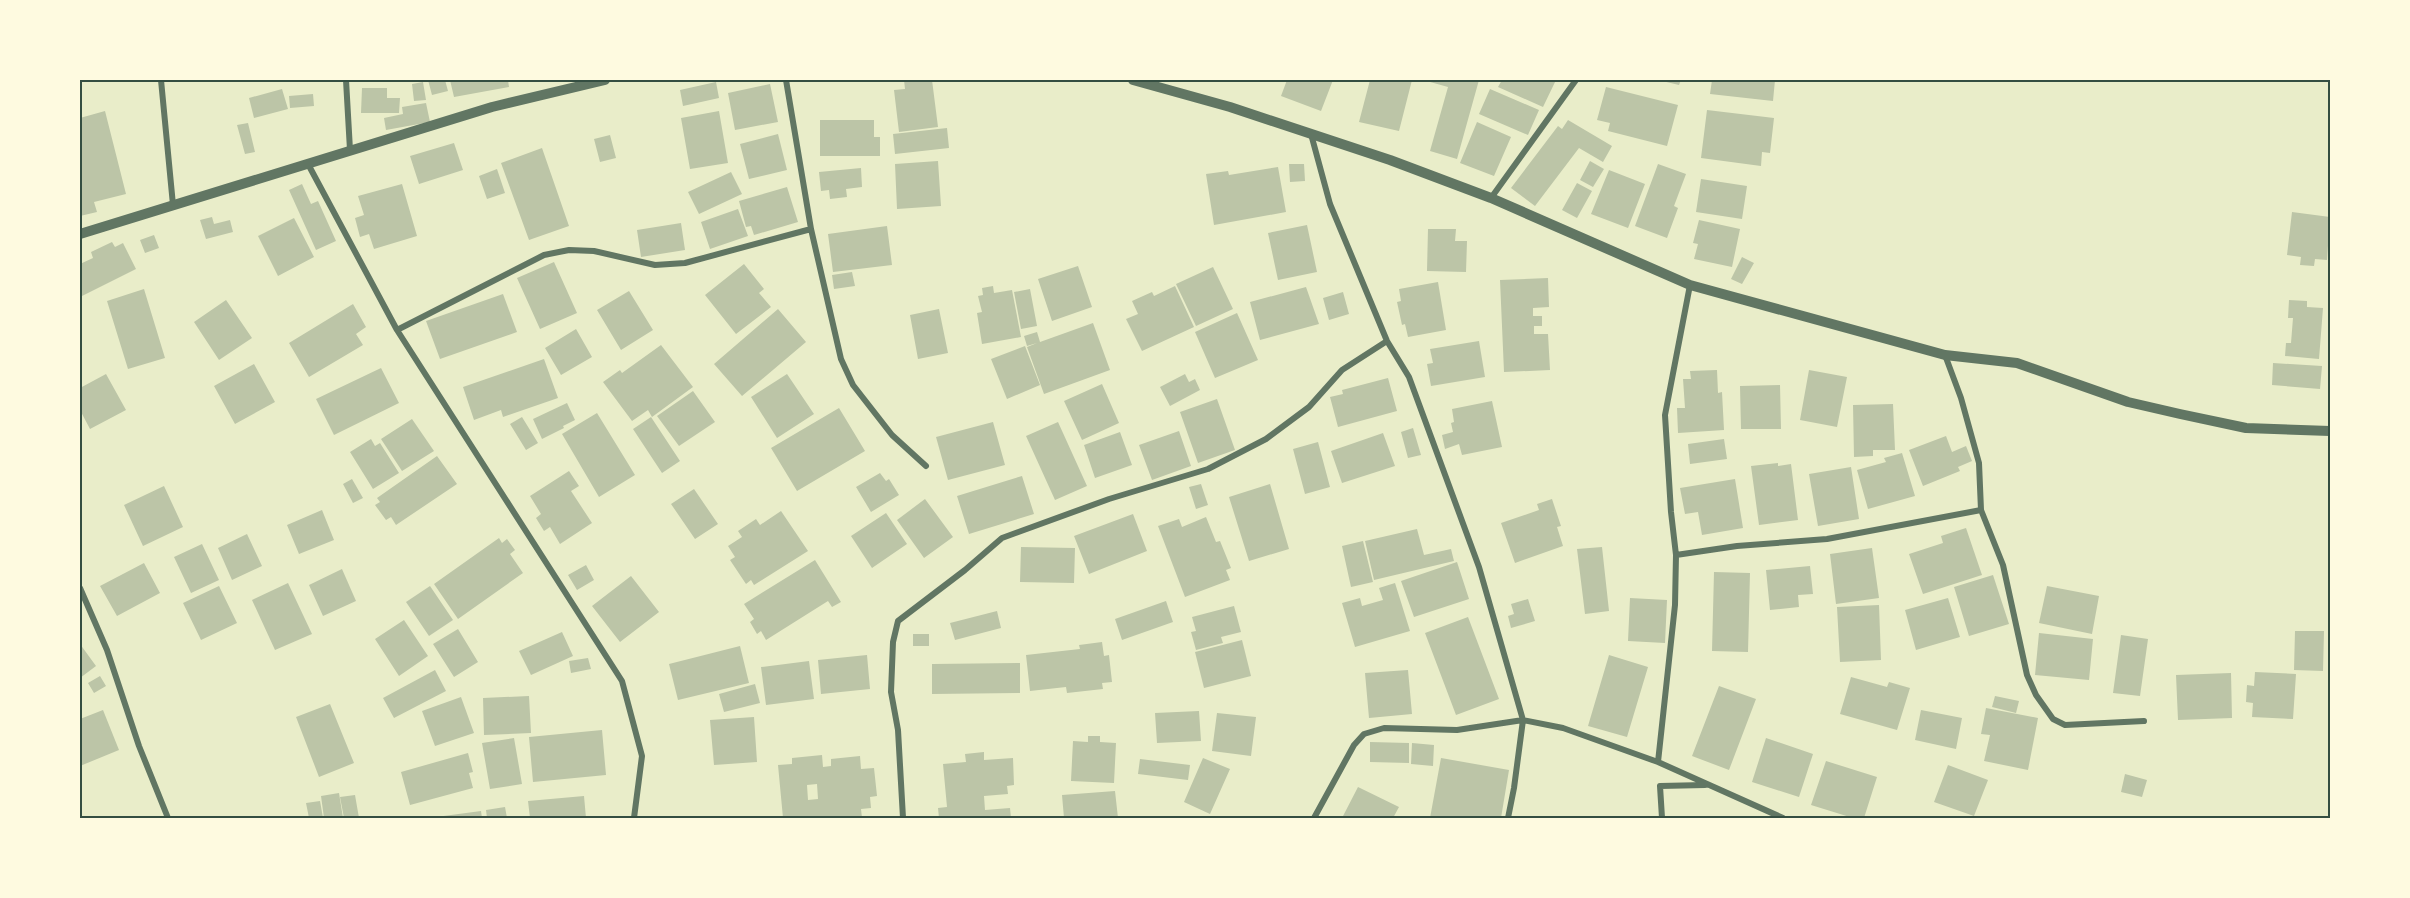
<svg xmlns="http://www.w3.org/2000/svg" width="2410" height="898" font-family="'IBM Plex Sans',sans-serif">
  <rect width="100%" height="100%" fill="#e9edc9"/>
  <!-- building -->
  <path fill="#bcc5a7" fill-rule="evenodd" d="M428 80H445L448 91 432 95Z
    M450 80H508L509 87 454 97Z
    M904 80H932L938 127 899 132 894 90 905 89Z
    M1287 80H1333L1321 111 1281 96Z
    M1370 80H1412L1399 131 1359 122Z
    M1423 80H1479L1457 159 1430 151 1448 87Z
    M1502 80H1556L1543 107 1498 87Z
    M1658 80H1681L1679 85Z
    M1712 80H1775L1773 101 1710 94Z
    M423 82 426 100 414 101 412 84Z
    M716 82 719 98 683 106 680 90Z
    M770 84 778 122 735 130 728 93Z
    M1606 87 1678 105 1667 146 1608 131 1610 123 1597 120Z
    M362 88H387V98H400L399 113H361Z
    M282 89 288 109 254 118 249 98Z
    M1490 89 1539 110 1528 135 1479 114Z
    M313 94 314 106 290 108 289 96Z
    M426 103 430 122 386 130 384 118 403 114 402 107Z
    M1707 110 1774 118 1770 153 1762 152 1761 166 1701 158Z
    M105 111 126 194 94 202 97 212 80 216V118Z
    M719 111 728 163 690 169 681 118Z
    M820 120H874V137H880V156H820Z
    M1568 120 1612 146 1603 162 1579 148 1535 206 1511 188 1558 126 1562 129Z
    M1477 122 1511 137 1494 176 1460 163Z
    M248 123 255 152 245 154 237 125Z
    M947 128 949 148 895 154 893 134Z
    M778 134 787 170 749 179 740 144Z
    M610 135 616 158 600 162 594 139Z
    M454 143 463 170 419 184 410 156Z
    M542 148 569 226 529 240 501 163Z
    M938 161 941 206 897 209 895 164Z
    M1590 161 1604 169 1593 187 1580 180Z
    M1289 164H1304L1305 181 1290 182Z
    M1658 164 1686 174 1674 206 1678 208 1667 238 1635 226Z
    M1278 167 1286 212 1214 225 1206 174 1228 171 1229 175Z
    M861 168 862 187 846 189 847 197 830 199 829 190 821 191 819 172Z
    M497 169 505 193 487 199 479 176Z
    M1609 170 1645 184 1628 228 1591 214Z
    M731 172 742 194 699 214 688 192Z
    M1701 179 1747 186 1742 219 1696 212Z
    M1577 183 1592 191 1577 218 1562 210Z
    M302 184 311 204 318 201 336 241 316 250 289 190Z
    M402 184 417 236 374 249 369 234 360 237 355 218 364 215 358 196Z
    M787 187 798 222 754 235 751 226 746 227 739 201Z
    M738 209 748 236 710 249 701 222Z
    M2292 212 2330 217 2327 260 2315 259 2314 266 2300 265 2301 257 2287 255Z
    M212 217 214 224 230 220 233 232 206 239 200 220Z
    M294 218 314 257 278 276 258 236Z
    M1699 220 1740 229 1732 267 1694 259 1698 244 1693 243Z
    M681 223 685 250 641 257 637 230Z
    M1307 225 1317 272 1278 280 1268 233Z
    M887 226 892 265 833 272 828 234Z
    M1428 229H1456L1455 241H1467L1466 272 1427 271Z
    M154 235 159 248 145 253 140 240Z
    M112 242 115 247 123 243 136 269 80 297V264L93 258 91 252Z
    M1742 257 1754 263 1742 284 1731 279Z
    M554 262 577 313 540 329 517 278Z
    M744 264 764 289 759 293 771 307 736 334 705 295Z
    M1078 266 1092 307 1052 321 1038 279Z
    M1213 267 1233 309 1196 326 1176 284Z
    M852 272 855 286 834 289 832 275Z
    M1548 278 1549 307 1533 308V316H1542V326H1534V334H1548L1550 370 1504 372 1500 280Z
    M1438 282 1446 330 1408 337 1405 324 1402 325 1397 302 1401 301 1399 289Z
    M993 286 994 293 1012 290 1021 337 982 344 977 313 982 312 978 296 983 295 982 288Z
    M1175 286 1194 327 1142 351 1126 319 1138 314 1132 301 1152 292 1154 296Z
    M1306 287 1319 324 1260 340 1250 302Z
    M144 289 165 358 128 369 107 301Z
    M1030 289 1037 326 1021 329 1014 292Z
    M629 291 653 330 621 350 597 310Z
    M1343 292 1349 314 1329 320 1323 298Z
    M503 294 517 332 440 359 426 321Z
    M226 300 252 338 219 360 194 322Z
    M2289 300 2307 301V307L2323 308 2319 359 2285 356 2286 343H2291L2293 318H2288Z
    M353 304 366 327 356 334 363 345 309 377 289 343Z
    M778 309 806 342 742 396 714 364Z
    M939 309 948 353 918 359 910 315Z
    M1237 313 1258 360 1215 378 1195 332Z
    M1093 323 1110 370 1044 394 1027 347 1037 343 1027 346 1024 336 1037 332 1040 342Z
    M576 329 592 357 561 375 545 348Z
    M1479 341 1485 377 1431 386 1427 364 1433 363 1430 349Z
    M661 345 693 387 652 417 648 410 632 421 603 382 620 370 622 373Z
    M1025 346 1040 385 1007 399 991 359Z
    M544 359 558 398 503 417 501 410 474 420 463 387Z
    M2273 363 2322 366 2320 389 2272 385Z
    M254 364 275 402 235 424 214 386Z
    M381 368 399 403 334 435 316 399Z
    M1717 370 1718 393 1722 392 1724 430 1678 433 1677 408H1685L1683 379H1691L1690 371Z
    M1809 370 1847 377 1837 427 1800 420Z
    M106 374 126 410 90 429 80 410V388Z
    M787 374 814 414 777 438 751 397Z
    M1185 374 1189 382 1195 379 1200 390 1170 406 1160 387Z
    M1388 378 1397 411 1338 427 1330 397 1343 394 1342 390Z
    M1102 384 1119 423 1082 440 1064 401Z
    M1780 385 1781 429H1741L1740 386Z
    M693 391 715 422 679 446 657 416Z
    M1217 399 1235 450 1198 463 1180 412Z
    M1492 401 1502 447 1462 455 1459 444 1445 449 1442 435 1453 432 1451 423 1454 422 1452 409Z
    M567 403 575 420 563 426 564 428 542 439 533 419Z
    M1893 404 1895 450H1873V456L1854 457 1853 405Z
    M839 408 865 451 797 491 771 448Z
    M597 413 635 475 599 497 562 434Z
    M522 417 538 443 526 450 510 424Z
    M651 417 680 461 662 473 633 429Z
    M412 419 434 451 402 471 381 439Z
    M993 422 1005 465 948 480 936 437Z
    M1058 422 1087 486 1055 500 1026 436Z
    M1413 428 1421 455 1408 458 1401 432Z
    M1179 431 1191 466 1152 480 1139 445Z
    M1120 432 1132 465 1095 478 1084 445Z
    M1383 433 1395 466 1342 483 1331 451Z
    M1946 436 1952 452 1966 446 1972 461 1958 467 1960 471 1923 486 1909 450Z
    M371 439 375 446 380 443 399 473 373 489 350 452Z
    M1724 439 1727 459 1690 464 1688 444Z
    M1318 442 1330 487 1305 494 1293 449Z
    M1902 453 1915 496 1868 509 1857 470 1886 462 1884 458Z
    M437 456 457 484 396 525 391 517 386 520 375 505 380 502 377 498Z
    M1778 463V466L1791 464 1798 520 1759 525 1751 466Z
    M1851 467 1859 519 1818 526 1809 474Z
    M569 471 579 486 571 491 592 523 560 544 550 527 544 531 536 518 541 514 530 496Z
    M880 473 886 481 889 479 899 495 871 512 856 487Z
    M1022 476 1034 514 969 534 957 496Z
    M352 479 363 498 353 503 343 484Z
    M1735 479 1743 528 1702 535 1698 512 1685 514 1680 488Z
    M1201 484 1208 505 1196 509 1189 487Z
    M1270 484 1289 549 1249 561 1229 497Z
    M164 486 183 527 143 546 124 505Z
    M694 489 718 524 695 539 671 504Z
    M925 499 953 537 924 558 897 520Z
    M1552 499 1561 526 1557 527 1563 546 1515 563 1501 523 1539 510 1537 504Z
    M322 510 334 540 299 554 287 525Z
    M781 511 808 551 754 585 751 580 746 584 730 560 735 557 728 546 742 537 738 531 756 519 760 525Z
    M886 513 907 544 872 568 851 536Z
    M1133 514 1147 551 1089 574 1074 536Z
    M1206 517 1216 542 1220 541 1231 568 1226 570 1230 580 1185 597 1158 526 1179 519 1182 527Z
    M1966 528 1982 575 1923 594 1909 554 1943 543 1941 536Z
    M1417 529 1424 555 1451 549 1454 561 1374 580 1365 541Z
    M247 534 262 566 232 580 218 548Z
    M499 538 502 543 507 539 515 550 510 554 523 573 458 619 434 584Z
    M1363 541 1373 582 1351 587 1342 546Z
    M202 544 219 580 191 593 174 557Z
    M1021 547 1075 548 1074 583 1020 582Z
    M1602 547 1609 611 1585 614 1577 549Z
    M1872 548 1879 598 1836 604 1830 554Z
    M815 560 841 602 832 607 828 601 766 640 761 631 757 634 750 622 754 619 744 604Z
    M1457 562 1469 599 1414 617 1401 581Z
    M144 563 160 593 117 616 100 586Z
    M586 565 594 580 577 590 568 575Z
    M1810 566 1813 594 1798 595 1799 607 1770 610 1766 570Z
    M342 569 356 601 323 616 309 585Z
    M1714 572 1750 573 1748 652 1712 651Z
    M1993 575 2009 624 1969 636 1954 587Z
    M631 576 659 612 620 642 592 606Z
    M288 583 312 634 275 650 252 600Z
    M1395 583 1410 631 1355 647 1342 603 1360 598 1362 606 1383 600 1379 588Z
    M219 586 237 623 201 640 183 603Z
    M430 586 453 620 429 636 406 602Z
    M2047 586 2099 596 2092 634 2039 623Z
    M1630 598 1667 600 1665 643 1628 641Z
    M1948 598 1960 637 1916 650 1905 610Z
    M1528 599 1535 621 1511 628 1508 616 1514 614 1511 604Z
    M1166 601 1173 622 1122 640 1115 619Z
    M1879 605 1881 660 1840 662 1837 607Z
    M1234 606 1241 632 1221 637 1223 643 1196 650 1191 632 1196 631 1192 617Z
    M997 611 1001 628 955 640 950 623Z
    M1468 617 1499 699 1456 715 1425 633Z
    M404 620 428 656 399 676 375 639Z
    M458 629 478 662 454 677 433 644Z
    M2295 631H2324L2323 671 2294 670Z
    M562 632 573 656 531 675 519 651Z
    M2039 633 2093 639 2089 680 2035 675Z
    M913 634H929V646H913Z
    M2121 635 2148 639 2140 696 2113 693Z
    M1242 640 1251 676 1204 688 1195 652Z
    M1102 642 1104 656 1109 655 1112 682 1102 683 1103 689 1067 693 1066 687 1030 691 1026 655 1080 649 1079 645Z
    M80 644 96 666 80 678Z
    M740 646 749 683 678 700 669 664Z
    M867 655 870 689 821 694 818 660Z
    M1609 655 1648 667 1627 737 1588 726Z
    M588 658 591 669 571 673 569 661Z
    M809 661 814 699 766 705 761 667Z
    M1020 663V693L932 694V664Z
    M435 670 446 691 394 718 383 698Z
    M1408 670 1412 714 1369 718 1365 673Z
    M2255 672 2296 674 2293 719 2252 717 2253 703 2246 702 2247 685 2254 686Z
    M2231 673 2232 718 2178 720 2176 675Z
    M100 676 106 686 94 693 88 683Z
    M1851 677 1887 687 1889 682 1910 688 1897 730 1840 714Z
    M755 684 760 703 724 712 719 694Z
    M1719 686 1756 699 1729 770 1692 756Z
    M529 696 531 733 484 735 483 698Z
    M1995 696 2019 701 2016 713 1992 707Z
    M461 697 474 733 435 746 422 711Z
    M330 704 354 763 319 777 296 717Z
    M1986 708 2038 718 2028 770 1984 761 1990 735 1981 734Z
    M103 710 119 750 80 766V719Z
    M1921 710 1962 718 1956 749 1915 740Z
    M1199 711 1201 741 1157 743 1155 713Z
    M1217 713 1256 717 1251 756 1212 751Z
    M754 717 757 762 714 765 710 720Z
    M602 730 606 775 533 782 529 737Z
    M1088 736H1100V742L1116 743 1114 783 1071 781 1073 741 1088 742Z
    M514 738 522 784 490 789 482 743Z
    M1766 738 1813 754 1799 797 1752 782Z
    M1370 742 1409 743V763L1370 762Z
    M1412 743 1434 745 1433 766 1411 764Z
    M984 752V760L1013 758 1014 785 1007 786 1008 794 984 796 985 810 1010 808 1011 818H939L938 808 947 807 943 764 966 762 965 754Z
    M468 753 473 772 469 773 473 788 410 805 401 772Z
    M822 755 823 767 831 766V759L860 756 861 769 874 768 877 796 870 797 871 808 861 809 862 818H783L778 765 792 764V758ZM817 784 818 799 808 800 807 785Z
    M1203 758 1230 769 1210 814 1184 802Z
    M1441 758 1509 770 1501 818H1430Z
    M1140 759 1190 765 1188 780 1138 774Z
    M1826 761 1877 777 1864 818H1853L1811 805Z
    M1948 765 1988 780 1974 816 1934 802Z
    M2125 774 2147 780 2142 797 2121 792Z
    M1358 787 1399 807 1393 818H1342Z
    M1115 791 1118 818H1064L1062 795Z
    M339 793 343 818H324L321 796Z
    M355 795 359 818H344L340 797Z
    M584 796 586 818H530L528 801Z
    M320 801 323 818H309L306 803Z
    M505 807 507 818H487L486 810Z
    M481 811 482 818H436V817Z"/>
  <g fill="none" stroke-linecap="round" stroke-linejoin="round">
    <!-- minor -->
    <path stroke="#617663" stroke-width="6" d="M161 80 173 205
      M346 80 350 150
      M786 80 811 229 841 359 853 385 892 435 926 466
      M1311 134 1330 204 1387 341 1409 377 1479 567 1523 720 1514 788 1508 818
      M308 164 397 330 622 681 642 756 634 818
      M1491 198 1576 80
      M397 330 544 255 569 250 594 251 655 265 685 263 811 229
      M1945 355 1961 398 1979 463 1981 510 2003 565 2027 675 2036 695 2053 719 2065 725 2144 721
      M1676 555 1737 546 1827 539 1981 510
      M80 588 107 650 139 746 168 818
      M1658 762 1675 605 1676 555 1671 512 1665 415 1690 285
      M903 818 898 730 891 692 893 642 898 621 965 570 1002 538 1109 499 1208 469 1266 439 1309 407 1342 370 1387 341
      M1314 818 1354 745 1364 734 1384 728 1457 730 1523 720 1563 728 1658 762 1783 818
      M1662 818 1660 786 1705 785"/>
    <!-- tertiary -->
    <path stroke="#617663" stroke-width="10" d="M1133 80 1230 107 1390 160 1491 198 1690 285 1945 355 2017 363 2128 402 2180 414 2246 428 2330 431
      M80 234 492 107 605 80"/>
  </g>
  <!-- border -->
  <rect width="2410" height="898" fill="none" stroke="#fefae0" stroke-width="162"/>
  <rect x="81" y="81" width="2248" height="736" fill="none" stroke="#344e41" stroke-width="2"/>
</svg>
